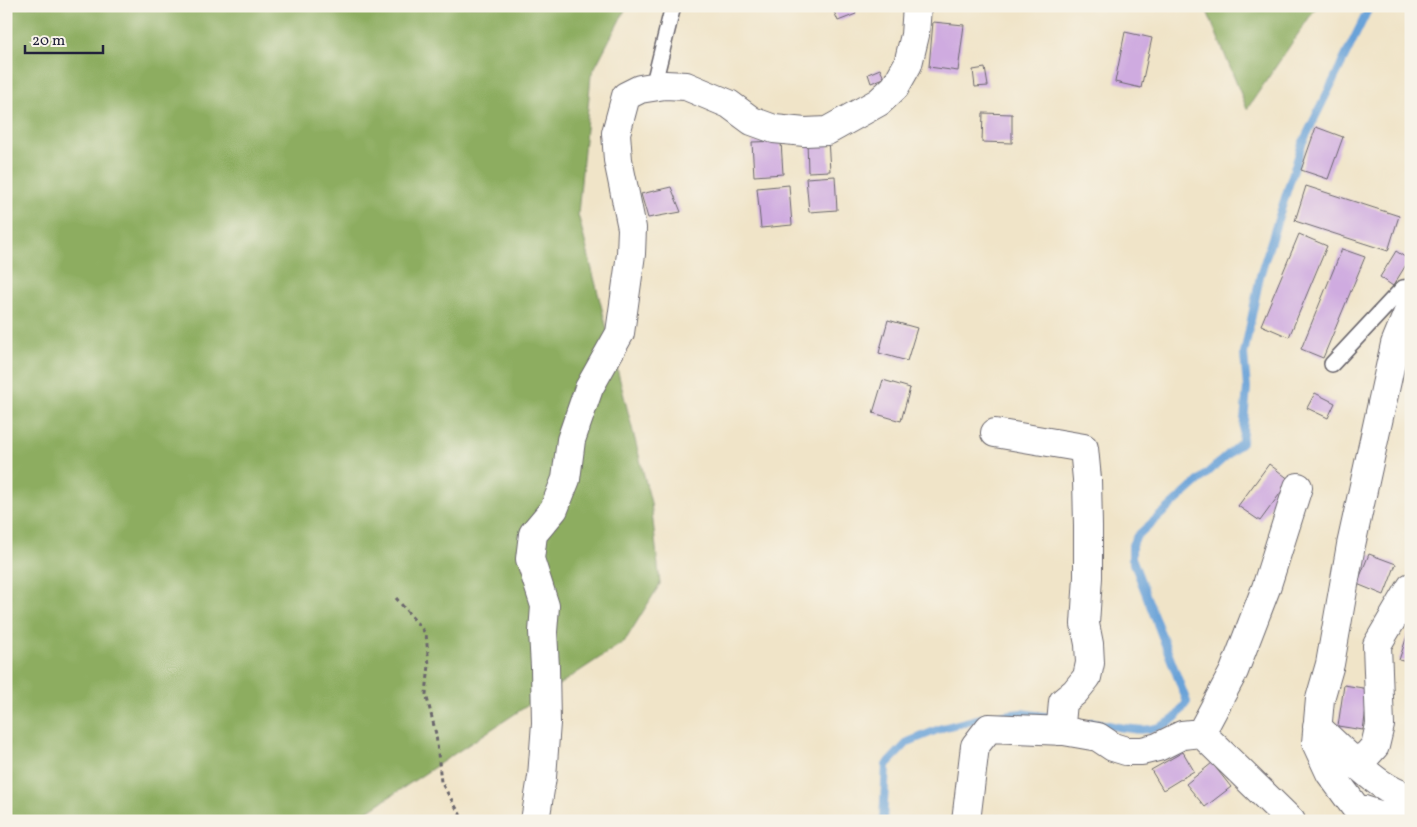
<svg xmlns="http://www.w3.org/2000/svg" width="1417" height="827" font-family="Vollkorn,serif">
  <rect width="100%" height="100%" fill="#f7f3e8"/>
  <filter id="ink" filterUnits="userSpaceOnUse"><feTurbulence type="fractalNoise" baseFrequency=".02" numOctaves="2"/><feDisplacementMap in="SourceGraphic" scale="10" xChannelSelector="R" yChannelSelector="G"/><feConvolveMatrix kernelMatrix="1 2 1 2 8 2 1 2 1" color-interpolation-filters="sRGB"/></filter>
  <filter id="wash" filterUnits="userSpaceOnUse"><feTurbulence type="fractalNoise" baseFrequency=".0096" numOctaves="4" result="noise"/><feDisplacementMap in="SourceGraphic" scale="20" xChannelSelector="R" yChannelSelector="G"/><feGaussianBlur stdDeviation="1.12" result="paint"/><feColorMatrix in="noise" values="0 0 0 0 0 0 0 0 0 0 0 0 0 0 0 0 0 1.4 0 .05"/><feComposite in="paint" operator="in"/></filter>
  <g filter="url(#wash)">
    <rect width="100%" height="100%" fill="#f0e4c8"/>
    <!-- forest -->
    <path fill="#8dad61" stroke="#58684e" d="M6 6H627L591 75 578 214 651 503 660 584 625 641 353 821H6Z
      M1205 6H1317L1247 109Z"/>
    <g fill="none" stroke-linecap="round" stroke-linejoin="round">
      <!-- stream -->
      <path stroke="#69a2d8" stroke-width="8" d="M1092 722C1120 726 1150 739 1175 718 1179 714 1183 707 1187 702L1132 558V545L1137 536 1242 442 1247 388 1244 354 1260 276 1302 144 1370 6
        M883 821 886 765 908 742 942 728 981 718 1021 713 1058 718"/>
    </g>
    <g id="blocks">
      <!-- building -->
      <path fill="#cfabe0" d="M839 6H853L856 14 838 21 833 9Z
        M933 22 964 25 958 71 929 67Z
        M1125 32 1152 38 1141 88 1115 82Z
        M985 68 988 86 975 87 973 70Z
        M880 69 884 78 871 83 868 74Z
        M983 113 1012 114V143L982 142Z
        M1316 127 1343 137 1328 179 1301 170Z
        M828 139 830 171 808 172 807 140Z
        M781 141 783 174 754 176 752 142Z
        M835 176 837 210 809 212 806 178Z
        M789 185 792 225 761 228 757 188Z
        M1306 186 1399 216 1388 251 1295 221Z
        M671 187 681 212 648 218 641 194Z
        M1299 234 1327 246 1289 337 1261 325Z
        M1342 249 1365 257 1323 358 1301 349Z
        M1396 251 1409 260 1393 286 1380 277Z
        M888 320 917 328 907 361 879 353Z
        M883 380 910 388 901 421 873 413Z
        M1315 393 1335 403 1328 418 1307 408Z
        M1269 464 1290 480 1260 521 1238 506Z
        M1369 554 1396 564 1384 595 1357 584Z
        M1411 624V663L1399 660Z
        M1344 685 1369 689 1363 730 1338 726Z
        M1183 752 1194 771 1163 790 1151 770Z
        M1212 763 1231 787 1205 807 1186 784Z
        M982 816 1015 817V821H982Z"/>
    </g>
  </g>
  <g filter="url(#ink)">
    <use href="#blocks" fill-opacity="0" stroke="#6a666c" stroke-width="1"/>
    <g fill="none" stroke-linecap="round" stroke-linejoin="round">
      <!-- lane casing -->
      <g stroke="#6a666c" stroke-width="18">
        <path id="lane" d="M653 87 673 6
          M1332 364 1403 288 1411 287"/>
      </g>
      <!-- street casing -->
      <g stroke="#6a666c" stroke-width="30">
        <path id="street" d="M995 433 1084 448 1087 479 1088 526V577L1085 624 1089 644 1090 663 1087 677 1075 692 1063 702 1061 724 1059 731
          M1317 727 1353 761 1366 756 1375 746 1380 725 1377 645 1411 587
          M1201 733 1234 671 1266 588 1298 487
          M1353 761C1371 777 1387 791 1411 798
          M535 821 542 777 546 723 545 667 543 632 545 606 530 559 533 534 554 509 566 479 571 440 589 388 620 333 631 254 632 228 618 160 616 133 626 96 640 89 665 85 686 86 729 104 752 121 774 129 805 132 827 131 879 102 895 87 908 64 915 35 917 6
          M966 821 975 746 989 728 1064 731 1098 737 1113 747 1126 751H1142L1158 747 1182 735 1201 733 1291 821
          M1398 821 1355 807 1330 773 1316 743 1320 699 1330 664 1351 545 1395 344 1411 305"/>
      </g>
      <!-- path -->
      <path stroke="#6a666c" stroke-width="3" stroke-dasharray="4 4" stroke-linecap="butt" d="M6 9 8 6
        M396 598 426 634 429 665 426 694 436 734 441 782 460 814 461 821"/>
      <!-- lane -->
      <use href="#lane" stroke="#fff" stroke-width="15"/>
      <!-- street -->
      <use href="#street" stroke="#fff" stroke-width="28"/>
    </g>
  </g>
  <!-- margin -->
  <rect width="1417" height="827" fill="none" stroke="#f7f3e8" stroke-width="25"/>
  <!-- scale -->
  <path d="M25 45v8h78v-8" fill="none" stroke="#22223b" stroke-width="2.5"/>
  <text x="32" y="45" font-size="15" fill="#22223b" stroke="#f7f3e8" stroke-width="4" paint-order="stroke">20 m</text>
</svg>
